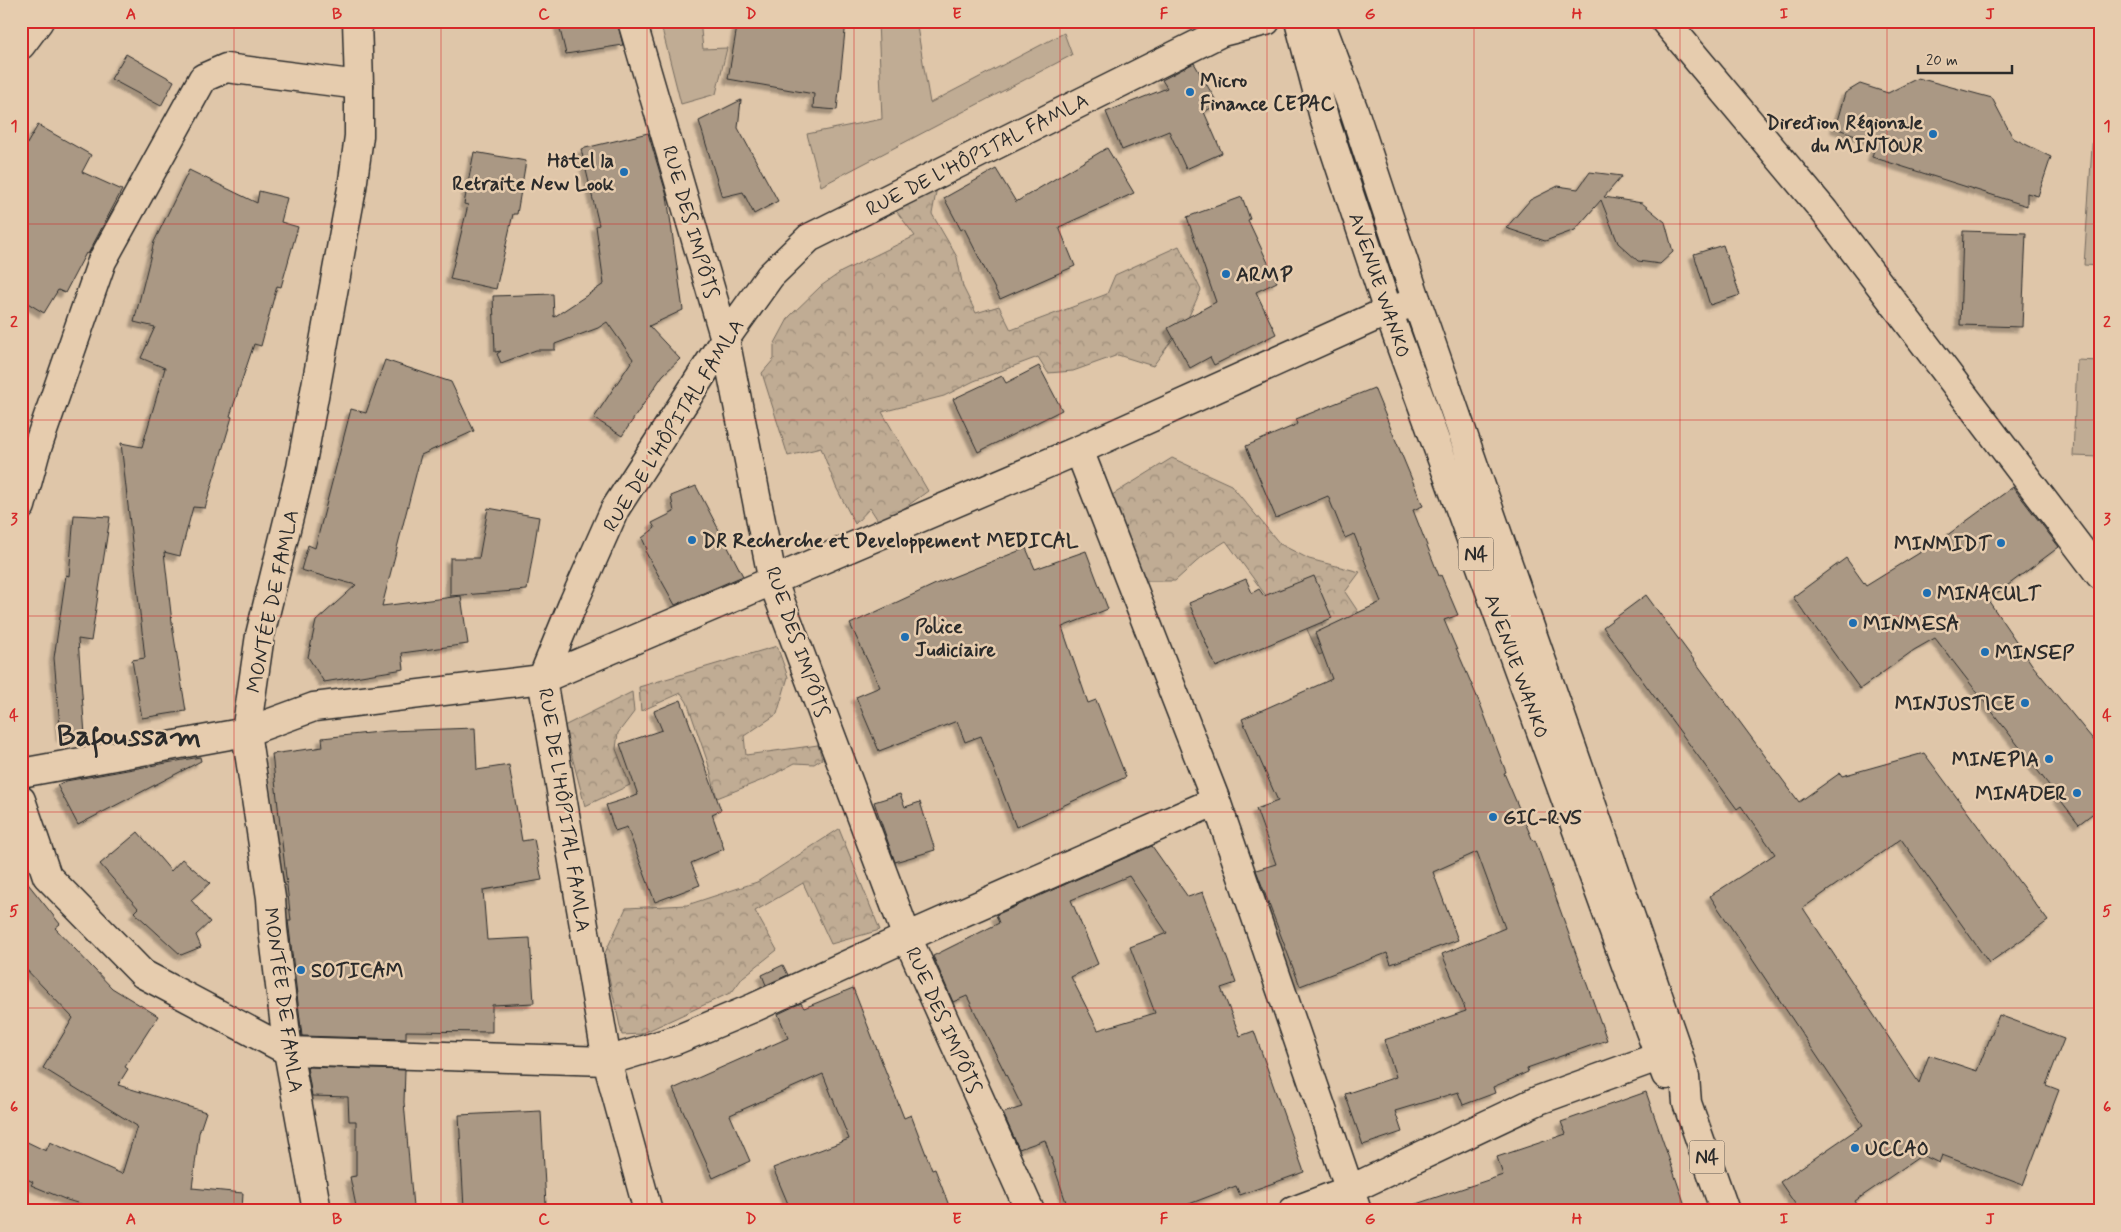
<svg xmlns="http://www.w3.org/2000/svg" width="2121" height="1232" font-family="Mynerve,sans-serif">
  <defs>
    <pattern id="forest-crowns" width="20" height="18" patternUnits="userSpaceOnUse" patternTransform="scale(1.25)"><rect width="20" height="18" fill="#c0ac94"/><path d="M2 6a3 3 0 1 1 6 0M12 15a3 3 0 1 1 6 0" fill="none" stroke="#9c8c79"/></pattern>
    <filter id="shadow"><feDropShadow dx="-4.5" dy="4.5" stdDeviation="1" flood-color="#0004"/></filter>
  </defs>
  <rect width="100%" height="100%" fill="#dfc6a9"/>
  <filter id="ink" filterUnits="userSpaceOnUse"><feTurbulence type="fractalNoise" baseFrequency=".02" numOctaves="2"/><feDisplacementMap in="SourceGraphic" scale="10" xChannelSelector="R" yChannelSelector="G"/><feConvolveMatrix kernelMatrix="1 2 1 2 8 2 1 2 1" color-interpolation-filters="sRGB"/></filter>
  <g filter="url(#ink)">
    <!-- grass -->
    <path fill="#c0ac94" stroke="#766c60" d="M660 21H700L703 49 727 48 716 94 681 104Z
      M878 21H916L930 103 1064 33 1072 55 821 186 807 134 882 119Z
      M2096 89H2100V266L2084 265Z
      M2077 360 2100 361V457L2073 456Z"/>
    <!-- forest -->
    <path fill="url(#forest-crowns)" stroke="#766c60" d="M939 176 932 214 957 257 963 287 976 313 999 306 1011 330 1107 294 1115 275 1179 246 1201 290 1188 318 1153 366 1118 355 1073 371 1048 373 1038 357 974 381 944 396 882 412 928 491 881 525 870 508 855 524 836 487 821 448 788 456 762 373 774 359V345L789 317 821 286 841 272 915 236 888 200Z
      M1172 458 1231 485 1280 544 1309 559 1360 572 1345 592 1373 634 1319 655 1297 608 1272 604 1226 541 1205 554 1175 581H1143L1104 500Z
      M777 646 788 677 777 714 744 736 746 755 818 745 822 759 814 764 795 763 765 779 717 798 708 763 687 702 681 693 641 711 639 687Z
      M632 692 634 712 618 733 616 749 630 785 585 806 564 726Z
      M839 829 880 930 831 944 803 883 755 911 777 950 743 977 732 992 641 1034 622 1035 604 955 626 908 687 905 757 882Z"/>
    <!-- building -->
    <path fill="#aa9884" stroke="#2b2b2b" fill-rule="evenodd" filter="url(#shadow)" d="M558 21H617L623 45 566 54Z
      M738 21H846L837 110 813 108 814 94 728 79Z
      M126 54 174 81 161 106 111 79Z
      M1194 63 1218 104 1204 112 1222 153 1186 169 1169 131 1122 150 1106 112 1167 88 1162 80Z
      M1918 78 1992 98 2013 138 2051 157 2038 196 2027 193V206L1872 157 1876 142 1835 128 1845 93 1860 84 1888 93Z
      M741 100 738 128 778 201 754 214 743 192 722 197 699 121Z
      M38 125 91 155 82 172 122 190 88 254 86 253 65 293 58 290 44 313 21 299V154Z
      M648 133 667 196 683 310 649 326 680 359 663 375 622 436 594 418 633 359 607 322 598 328 555 344V350H536L501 363 497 354 501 351 495 352 493 296 553 294 554 317 604 284 596 226 599 225 581 149Z
      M1107 148 1134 193 1059 227 1075 266 1000 299 964 228 961 230 944 198 996 169 1016 202Z
      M474 152 526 161 517 214H513L496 289 450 279 468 205 464 204Z
      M189 170 257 203 259 191 287 198 281 222 298 227 281 287 277 286 261 346 254 344 230 416 232 417 205 508 193 507 180 556 164 552 173 631 186 711 142 718 132 660 145 658 121 443 142 447 165 368 141 358 155 327 134 322 154 242Z
      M1590 172 1622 176 1604 197 1642 203 1665 222 1673 252 1660 264 1638 261 1618 243 1601 200 1575 230 1545 241 1506 228 1530 200 1558 186 1578 189Z
      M1242 197 1250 219 1248 220 1277 282 1256 292 1276 334 1214 365 1210 357 1190 368 1168 328 1216 302 1187 217Z
      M1963 231 2026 233 2022 327 1960 325Z
      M1723 245 1740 295 1710 305 1694 254Z
      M385 360 451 382 474 431 421 455 382 606 461 596 468 644 402 653 404 669 324 682 308 657 316 621 356 585 301 570 308 545 315 548 351 409 366 413Z
      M1039 366 1062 410 978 452 953 399 1002 376 1006 383Z
      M1374 388 1423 506 1413 510 1439 576 1441 575 1458 615 1444 620 1481 706 1506 772 1504 773 1533 841 1535 840 1607 1040 1527 1068 1528 1072 1493 1087 1495 1093 1463 1105 1458 1092 1395 1111 1402 1132 1363 1145 1345 1094 1396 1077 1384 1040 1434 1024V1022L1466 1011 1442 954 1505 928 1477 852 1433 872 1458 940 1391 964 1387 953 1300 986 1256 870 1276 864 1256 809 1278 801 1242 719 1332 679 1315 633 1381 602 1354 534 1345 538 1328 496 1276 518 1246 446 1298 424 1296 419Z
      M696 486 743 576 675 605 645 551 647 549 642 538 655 528 652 523 674 512 671 496Z
      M2013 487 2059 547 1988 600 2033 666 2100 748V808L2079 824 1935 638 1914 650 1860 689 1793 597 1846 558 1866 586 1942 539Z
      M488 508 539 517 527 590 450 596V558H479Z
      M74 515 110 517 91 641 78 639 85 735 61 737 54 658 66 575 69 576Z
      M1026 548 1035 569 1086 551 1108 609 1062 627 1088 703 1096 700 1126 777 1016 827 981 736 965 742 957 721 879 751 856 697 880 687 850 624 938 583Z
      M1314 576 1332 618 1216 667 1189 603 1246 579 1252 593 1259 589 1264 596Z
      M1646 595 1799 802 1840 773 1842 776 1924 753 2048 921 1989 963 1901 839 1803 908 1919 1083 1929 1055 1977 1071 1999 1015 2064 1039 2046 1085 2059 1090 2023 1185 1942 1155 1939 1163 1922 1155 1855 1201 1861 1211H1800L1780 1182 1863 1125 1710 896 1775 854 1741 806 1737 809 1603 627Z
      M681 700 721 810 712 814 724 849 691 863 700 885 655 902 627 827 615 831 606 805 638 795 620 744 662 730 654 711Z
      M475 728 477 770 509 765 522 841 534 839 542 880 483 890 487 940 530 938 534 1003 492 1005V1032L406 1031V1039L302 1036 289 928 288 921H291L272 754 323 747 322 738 388 731Z
      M200 757 201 761 78 825 57 785 66 781Z
      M900 794 905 807 920 802 935 850 895 862 874 802Z
      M138 832 171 871 182 859 210 883 191 900 210 922 196 935 201 947 181 955 134 912 138 908 100 864Z
      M1152 846 1188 897 1203 892 1236 983 1221 988 1240 1036 1254 1031 1304 1172 1240 1195 1236 1186 1171 1211H1069L1045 1140 1019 1149 1003 1113 1022 1107 967 996 953 1002 933 956 999 923 996 915ZM1129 876 1167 933 1130 947 1155 1013 1098 1030 1071 977 1098 964 1071 900Z
      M21 875 60 924 55 928 112 988 158 1016 125 1067 128 1069 118 1085 206 1112 199 1133 192 1188 243 1193 242 1211H104L67 1200 31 1185 33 1182 21 1176V1139L46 1151 50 1142 122 1174 137 1126 43 1068 73 1018 21 964Z
      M783 965 788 975 766 985 762 975Z
      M853 988 904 1118 911 1115 932 1170 935 1169 951 1211H791L773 1168 849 1139 823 1074 730 1115 750 1161 713 1178 673 1089 788 1038 778 1014 801 1003 804 1008Z
      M307 1067 405 1070 404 1102 413 1207 390 1209 391 1211H357L350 1177 356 1176V1121H349L348 1097 312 1096Z
      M1646 1092 1687 1211H1411L1410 1206 1503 1175 1497 1157 1566 1134 1561 1122Z
      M541 1111 546 1205 464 1209 459 1115Z"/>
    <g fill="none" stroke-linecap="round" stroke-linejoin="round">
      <!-- minor casing -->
      <g stroke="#2b2b2b" stroke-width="31">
        <path id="minor" d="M632 21 725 339 773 582 907 937 1030 1211
          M1665 21 1824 211 2100 575
          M21 45 39 21
          M1079 450 1216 801 1357 1211
          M21 506 35 454 102 261 203 78 226 68 359 85
          M21 773 246 732 314 707 542 679 1079 450 1388 311 1417 302
          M21 800 47 876 143 974 288 1051 607 1061 676 1040 753 1008 907 937 1216 801
          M648 1211 607 1061 542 679 572 606 615 509 725 339 770 276 809 238 1222 32 1266 21
          M1293 1211 1349 1190 1539 1100 1677 1050"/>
      </g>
      <!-- tertiary casing -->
      <g stroke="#2b2b2b" stroke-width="31">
        <path id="tertiary" d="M317 1211 288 1051 273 929 271 898 246 732 260 635 301 468 352 188 359 136V85L357 21"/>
      </g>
      <!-- trunk casing -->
      <g stroke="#2b2b2b" stroke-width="31">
        <path id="trunk" d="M1299 21 1325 121 1388 311 1666 1075
          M1320 21 1354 111 1417 302 1677 1050 1685 1077 1687 1103 1725 1211"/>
      </g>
      <!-- minor -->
      <use href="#minor" stroke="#e6ccae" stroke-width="28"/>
      <!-- tertiary -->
      <use href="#tertiary" stroke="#e6ccae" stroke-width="28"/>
      <!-- trunk -->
      <use href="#trunk" stroke="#e6ccae" stroke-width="28"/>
    </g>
  </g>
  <!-- grid -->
  <path fill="none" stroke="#d62828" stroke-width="1" stroke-opacity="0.55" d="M234 21V1211M441 21V1211M647 21V1211M854 21V1211M1060 21V1211M1267 21V1211M1474 21V1211M1680 21V1211M1887 21V1211M21 224H2100M21 420H2100M21 616H2100M21 812H2100M21 1008H2100"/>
  <!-- markers -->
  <g fill="#1f6fb2" stroke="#e6ccae" stroke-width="2">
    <circle cx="1190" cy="92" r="5"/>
    <circle cx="1933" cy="134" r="5"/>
    <circle cx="624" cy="172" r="5"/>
    <circle cx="1226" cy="274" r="5"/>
    <circle cx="692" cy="540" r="5"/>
    <circle cx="2001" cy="543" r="5"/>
    <circle cx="1927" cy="593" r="5"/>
    <circle cx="1853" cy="623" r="5"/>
    <circle cx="905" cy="637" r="5"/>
    <circle cx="1985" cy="652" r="5"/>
    <circle cx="2025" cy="703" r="5"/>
    <circle cx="2049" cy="759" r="5"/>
    <circle cx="2077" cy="793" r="5"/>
    <circle cx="1493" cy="817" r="5"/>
    <circle cx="301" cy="970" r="5"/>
    <circle cx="1855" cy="1148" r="5"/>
  </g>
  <g text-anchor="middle" stroke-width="5" stroke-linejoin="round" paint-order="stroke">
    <!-- shield labels -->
    <g fill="#e6ccae" stroke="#635b52" stroke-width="1">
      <rect x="1458.5" y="537.5" width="35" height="33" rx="4"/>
      <rect x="1689.5" y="1140.5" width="35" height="33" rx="4"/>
    </g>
    <g font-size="19" font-weight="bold" fill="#2b2b2b">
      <text x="1476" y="561">N4</text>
      <text x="1707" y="1164">N4</text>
    </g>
    <!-- poi labels -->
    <g font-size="20" font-weight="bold" fill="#2b2b2b" stroke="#e6ccae" text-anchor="start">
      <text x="1200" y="87">Micro<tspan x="1200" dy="23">Finance CEPAC</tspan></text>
      <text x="1923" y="129" text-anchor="end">Direction Régionale<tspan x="1923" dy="23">du MINTOUR</tspan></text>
      <text x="614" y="167" text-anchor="end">Hôtel la<tspan x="614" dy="23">Retraite New Look</tspan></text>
      <text x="1236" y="281">ARMP</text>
      <text x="702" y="547">DR Recherche et Developpement MEDICAL</text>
      <text x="1991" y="550" text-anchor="end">MINMIDT</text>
      <text x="1937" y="600">MINACULT</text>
      <text x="1863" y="630">MINMESA</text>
      <text x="915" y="633">Police<tspan x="915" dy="23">Judiciaire</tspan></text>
      <text x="1995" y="659">MINSEP</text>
      <text x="2015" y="710" text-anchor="end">MINJUSTICE</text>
      <text x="2039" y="766" text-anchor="end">MINEPIA</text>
      <text x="2067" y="800" text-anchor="end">MINADER</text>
      <text x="1503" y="824">GIC-RVS</text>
      <text x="311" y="977">SOTICAM</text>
      <text x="1865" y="1155">UCCAO</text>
    </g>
    <!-- street labels -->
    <g font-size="20" fill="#2b2b2b" stroke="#e6ccae">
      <text transform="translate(977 154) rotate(-27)" y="7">RUE DE L'HÔPITAL FAMLA</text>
      <text transform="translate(691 222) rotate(74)" y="7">RUE DES IMPÔTS</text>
      <text transform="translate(1380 285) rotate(71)" y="7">AVENUE WANKO</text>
      <text transform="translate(673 425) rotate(-58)" y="7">RUE DE L'HÔPITAL FAMLA</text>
      <text transform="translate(272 601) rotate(-78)" y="7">MONTÉE DE FAMLA</text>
      <text transform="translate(798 642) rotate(71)" y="7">RUE DES IMPÔTS</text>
      <text transform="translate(1517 666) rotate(70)" y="7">AVENUE WANKO</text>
      <text transform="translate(565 810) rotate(81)" y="7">RUE DE L'HÔPITAL FAMLA</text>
      <text transform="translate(284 1000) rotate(82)" y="7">MONTÉE DE FAMLA</text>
      <text transform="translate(944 1020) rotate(66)" y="7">RUE DES IMPÔTS</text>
    </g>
    <!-- town labels -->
    <g font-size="30" font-weight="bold" fill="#2b2b2b" stroke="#e6ccae">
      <text x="129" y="745">Bafoussam</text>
    </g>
  </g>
  <!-- margin -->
  <rect width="2121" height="1232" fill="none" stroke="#e6ccae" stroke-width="55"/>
  <!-- scale -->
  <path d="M1918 65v8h94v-8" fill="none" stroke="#2b2b2b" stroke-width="2.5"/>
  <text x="1926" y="65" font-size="15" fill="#2b2b2b" stroke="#e6ccae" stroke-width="4" paint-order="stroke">20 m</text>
  <rect x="28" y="28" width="2066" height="1176" fill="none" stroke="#d62828" stroke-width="2"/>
  <g font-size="16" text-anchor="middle" font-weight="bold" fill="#d62828">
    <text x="131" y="19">A</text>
    <text x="337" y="19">B</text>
    <text x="544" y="19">C</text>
    <text x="751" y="19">D</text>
    <text x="957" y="19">E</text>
    <text x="1164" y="19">F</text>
    <text x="1370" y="19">G</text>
    <text x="1577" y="19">H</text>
    <text x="1784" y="19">I</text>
    <text x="1990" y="19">J</text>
    <text x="14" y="131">1</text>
    <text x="2107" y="131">1</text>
    <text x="14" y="327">2</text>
    <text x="2107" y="327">2</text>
    <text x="14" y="524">3</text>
    <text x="2107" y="524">3</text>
    <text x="14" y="720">4</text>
    <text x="2107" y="720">4</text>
    <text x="14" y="916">5</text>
    <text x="2107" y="916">5</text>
    <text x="14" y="1112">6</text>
    <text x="2107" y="1112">6</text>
    <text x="131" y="1224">A</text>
    <text x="337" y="1224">B</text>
    <text x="544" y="1224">C</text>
    <text x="751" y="1224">D</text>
    <text x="957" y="1224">E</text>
    <text x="1164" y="1224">F</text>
    <text x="1370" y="1224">G</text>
    <text x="1577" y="1224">H</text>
    <text x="1784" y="1224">I</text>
    <text x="1990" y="1224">J</text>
  </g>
</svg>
